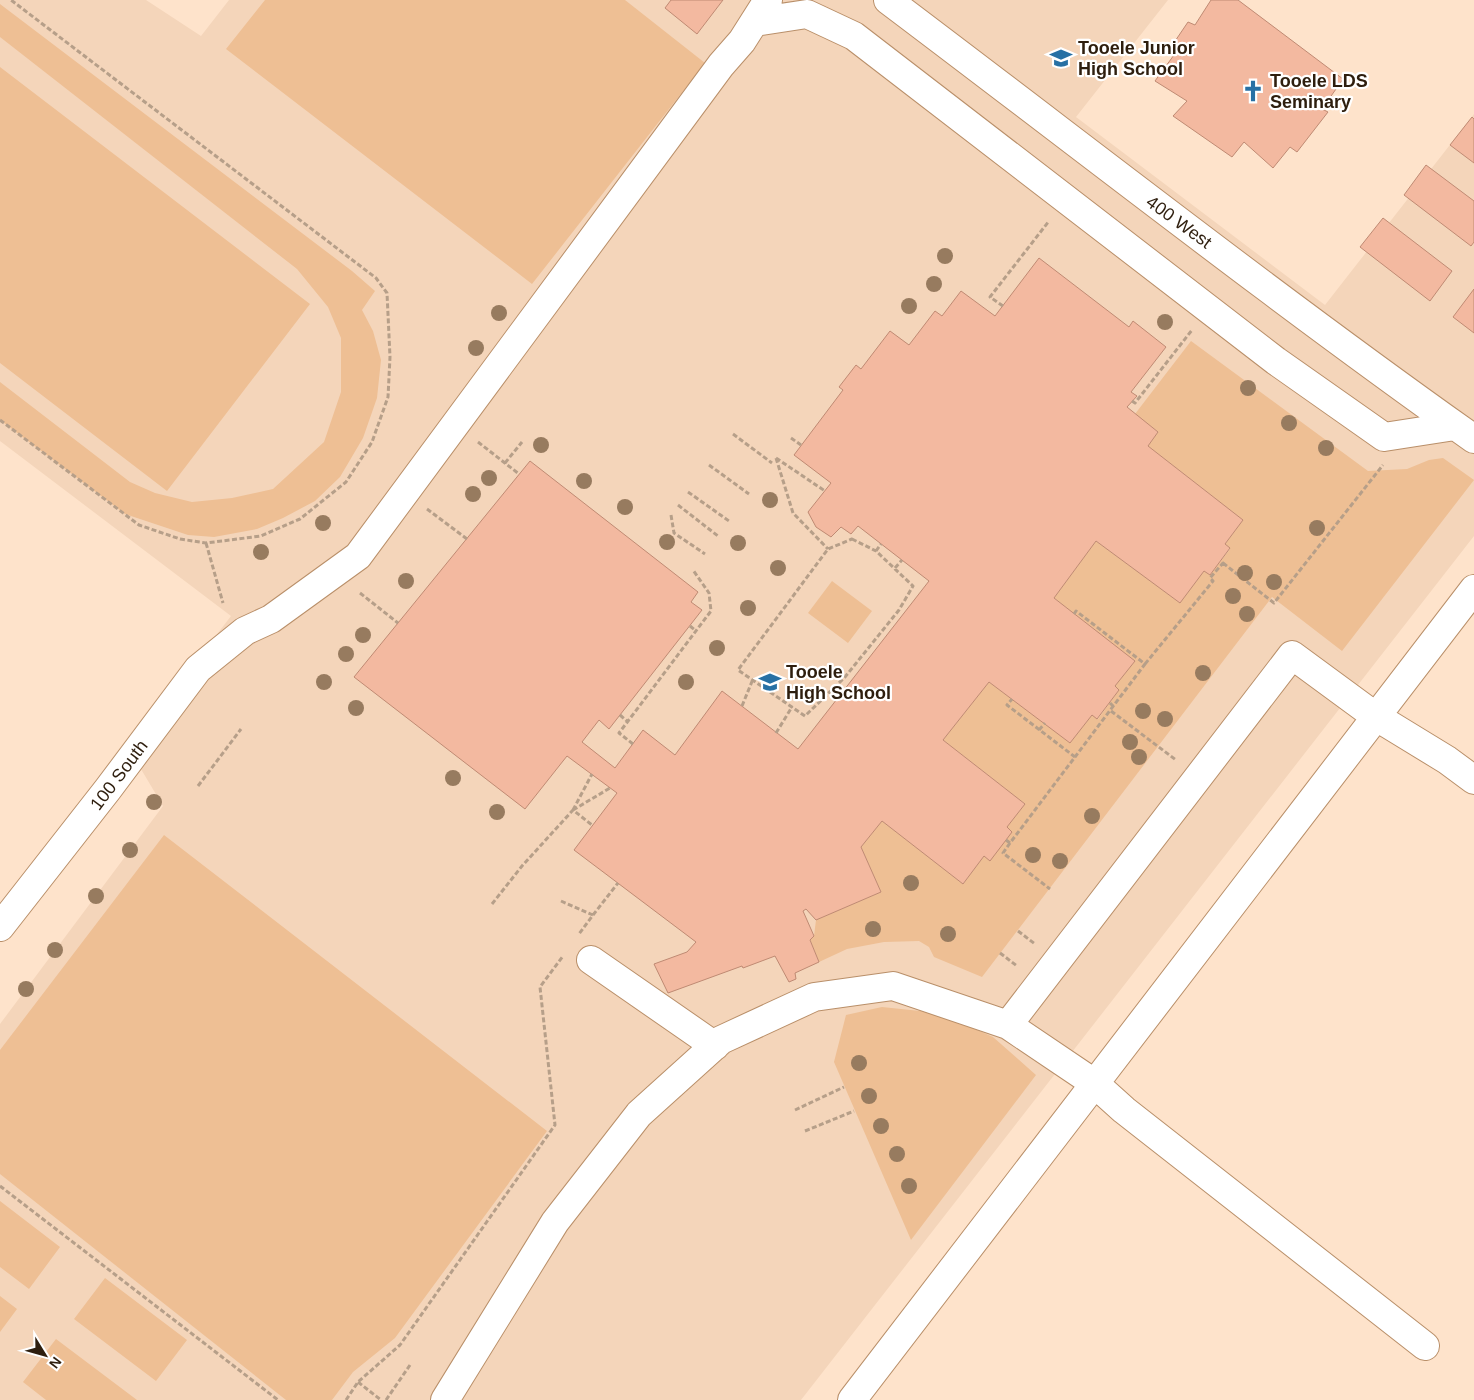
<svg xmlns="http://www.w3.org/2000/svg" width="1474" height="1400" font-family="Helvetica,sans-serif">
  <rect width="100%" height="100%" fill="#fee3cb"/>
  <!-- built -->
  <path fill="#f4d5ba" d="M0 0H146L201 36 229 0H1168L1076 117 1325 305 1474 114V536L801 1400H0V1024L163 806 129 749 231 616 0 441Z"/>
  <!-- green -->
  <path fill="#eebf94" d="M265 0H625L705 63 532 284 226 49Z
    M0 4 352 271 375 291 362 310 373 331 381 360 377 398 363 438 340 477 315 501 283 518 257 529 214 537 188 535 125 514 0 420V382L130 482 155 493 192 502 232 498 273 489 324 442 341 392V338L328 307 297 269 0 37Z
    M0 67 310 304 167 491 0 363Z
    M1191 341 1368 471 1407 469 1429 460 1443 458 1474 480 1342 651 1272 597 982 977 934 957 929 947 919 941 884 942 847 949 819 962 810 940 814 936 816 920 881 892 861 847 882 821 963 884 984 856 989 860 1012 832 1007 827 1025 804 943 740 989 682 1070 743 1092 715 1098 719 1119 690 1115 686 1135 661 1054 598 1096 541 1180 603 1204 571 1210 575 1230 549 1225 544 1243 520 1148 446 1158 432 1135 414Z
    M832 581 872 611 848 643 808 613Z
    M164 835 547 1131 395 1338 353 1372 332 1400H286L0 1174V1050Z
    M882 1007 939 1013 993 1037 1036 1075 911 1240 834 1062 846 1015Z
    M0 1201 60 1247 29 1289 0 1267Z
    M105 1278 187 1340 156 1381 74 1319Z
    M0 1296 17 1309 0 1332Z
    M56 1339 137 1400H46L23 1382Z"/>
  <!-- building -->
  <path fill="#f3b9a0" stroke="#bf8a73" d="M671 0H723L697 34 665 8Z
    M1211 0H1238L1343 79 1322 109 1328 112 1297 152 1290 147 1273 168 1244 142 1232 157 1173 116 1187 101 1155 81 1174 55 1169 50 1188 22 1195 25Z
    M1472 117 1474 119V163L1450 145Z
    M1426 165 1474 201V242L1471 246 1404 195Z
    M1383 218 1452 271 1430 301 1360 247Z
    M1039 258 1129 327 1133 321 1166 347 1131 392 1137 396 1127 407 1158 432 1148 446 1243 520 1225 544 1230 548 1210 575 1204 571 1180 603 1096 541 1054 598 1135 661 1115 686 1119 690 1097 719 1092 715 1070 743 989 682 943 740 1025 804 1007 827 1012 832 1006 840 990 861 984 856 963 884 882 821 861 847 881 892 816 920 806 909 803 911 814 936 810 940 819 962 795 973 796 979 789 982 775 956 743 968 742 966 668 993 654 964 687 952 696 942 574 850 617 793 567 756 525 809 354 677 530 461 698 592 691 602 702 610 609 729 599 720 582 742 615 768 643 730 675 755 722 691 798 749 929 581 858 526 851 534 841 527 831 537 816 527 808 512 831 483 794 455 843 390 839 387 856 365 861 369 890 331 909 345 935 311 942 316 961 291 995 316Z
    M1474 289V333L1453 317Z"/>
  <g fill="none" stroke-linecap="round" stroke-linejoin="round">
    <!-- minor casing -->
    <g stroke="#b98f69" stroke-width="30">
      <path id="minor" d="M888 0C1083 147 1275 298 1474 439
        M754 22 807 14 854 36 1276 361 1384 437 1455 426
        M0 927 108 789 198 669 245 631 271 619 358 556 721 65 742 41 768 0
        M591 960 715 1046
        M1425 1346 1124 1110 1094 1083 1008 1025 1292 655 1375 716 1447 760 1474 780
        M445 1400 555 1222 639 1114 721 1040 814 997 893 986 1008 1025
        M852 1400 1474 589"/>
    </g>
    <!-- path -->
    <path stroke="#b69f89" stroke-width="3" stroke-dasharray="5 2.5" stroke-linecap="butt" d="M1003 306 990 297 1049 221
      M1132 401 1135 403 1192 330
      M0 420 139 525 180 539 206 543 261 536 300 519 346 482 372 442 388 397 390 357 387 293 376 278 11 0
      M733 434 772 463
      M791 438 801 445
      M478 442 519 474
      M776 458 793 513 828 549
      M776 458 825 491
      M505 463 522 442
      M709 465 749 494
      M688 492 729 521
      M678 505 718 536
      M427 509 467 539
      M671 515 674 533 705 554
      M852 539 876 551 913 586 899 610 845 677 805 716 738 670 828 549Z
      M206 543 223 603
      M876 551 881 544
      M1223 563 1274 603 1383 465
      M895 568 902 560
      M360 593 398 623
      M1074 614 1076 611 1145 664 1075 757
      M690 626 696 631
      M1145 664 1213 581 1210 578 1223 563 1220 561
      M1110 703 1114 707
      M742 706 753 679
      M1111 711 1176 760
      M620 715 628 722
      M1039 730 1045 723
      M776 733 792 707
      M633 744 619 733 711 611 709 593 693 570
      M198 786 241 729
      M573 810 610 788
      M573 810 592 774
      M1006 840 1010 843 1075 757 1007 705 1012 699
      M1010 843 1003 853 1050 889
      M561 901 593 915 579 934
      M492 904 522 866 573 810 592 825
      M593 915 618 883
      M1018 931 1035 944
      M1000 953 1017 966
      M795 1110 844 1087
      M805 1131 854 1111
      M0 1186 278 1400
      M358 1382 381 1400
      M346 1400 358 1382 400 1345 555 1125 540 987 563 956
      M386 1400 410 1365"/>
    <!-- minor -->
    <use href="#minor" stroke="#fff" stroke-width="28"/>
  </g>
  <!-- trees -->
  <g fill="#977b5f">
    <circle cx="945" cy="256" r="8"/>
    <circle cx="934" cy="284" r="8"/>
    <circle cx="909" cy="306" r="8"/>
    <circle cx="499" cy="313" r="8"/>
    <circle cx="1165" cy="322" r="8"/>
    <circle cx="476" cy="348" r="8"/>
    <circle cx="1248" cy="388" r="8"/>
    <circle cx="1289" cy="423" r="8"/>
    <circle cx="541" cy="445" r="8"/>
    <circle cx="1326" cy="448" r="8"/>
    <circle cx="489" cy="478" r="8"/>
    <circle cx="584" cy="481" r="8"/>
    <circle cx="473" cy="494" r="8"/>
    <circle cx="770" cy="500" r="8"/>
    <circle cx="625" cy="507" r="8"/>
    <circle cx="323" cy="523" r="8"/>
    <circle cx="1317" cy="528" r="8"/>
    <circle cx="667" cy="542" r="8"/>
    <circle cx="738" cy="543" r="8"/>
    <circle cx="261" cy="552" r="8"/>
    <circle cx="778" cy="568" r="8"/>
    <circle cx="1245" cy="573" r="8"/>
    <circle cx="406" cy="581" r="8"/>
    <circle cx="1274" cy="582" r="8"/>
    <circle cx="1233" cy="596" r="8"/>
    <circle cx="748" cy="608" r="8"/>
    <circle cx="1247" cy="614" r="8"/>
    <circle cx="363" cy="635" r="8"/>
    <circle cx="717" cy="648" r="8"/>
    <circle cx="346" cy="654" r="8"/>
    <circle cx="1203" cy="673" r="8"/>
    <circle cx="324" cy="682" r="8"/>
    <circle cx="686" cy="682" r="8"/>
    <circle cx="356" cy="708" r="8"/>
    <circle cx="1143" cy="711" r="8"/>
    <circle cx="1165" cy="719" r="8"/>
    <circle cx="1130" cy="742" r="8"/>
    <circle cx="1139" cy="757" r="8"/>
    <circle cx="453" cy="778" r="8"/>
    <circle cx="154" cy="802" r="8"/>
    <circle cx="497" cy="812" r="8"/>
    <circle cx="1092" cy="816" r="8"/>
    <circle cx="130" cy="850" r="8"/>
    <circle cx="1033" cy="855" r="8"/>
    <circle cx="1060" cy="861" r="8"/>
    <circle cx="911" cy="883" r="8"/>
    <circle cx="96" cy="896" r="8"/>
    <circle cx="873" cy="929" r="8"/>
    <circle cx="948" cy="934" r="8"/>
    <circle cx="55" cy="950" r="8"/>
    <circle cx="26" cy="989" r="8"/>
    <circle cx="859" cy="1063" r="8"/>
    <circle cx="869" cy="1096" r="8"/>
    <circle cx="881" cy="1126" r="8"/>
    <circle cx="897" cy="1154" r="8"/>
    <circle cx="909" cy="1186" r="8"/>
  </g>
  <!-- icons -->
  <defs>
    <g id="school-bare" transform="scale(1.725)"><path d="M0-5L7-2L0 1L-7-2ZM-4 1L0 2.5L4 1V4Q0 6-4 4Z" fill="#2770a4" stroke="#fff" stroke-width="2.5" paint-order="stroke"/></g>
    <g id="church-bare" transform="scale(1.725)"><path d="M-1.2-6h2.4v3.5h3.3v2.4h-3.3V6h-2.4V-.1h-3.3v-2.4h3.3Z" fill="#2770a4" stroke="#fff" stroke-width="2.5" paint-order="stroke"/></g>
  </defs>
  <g fill-rule="evenodd">
    <use href="#school-bare" x="1061" y="58"/>
    <use href="#church-bare" x="1253" y="91"/>
    <use href="#school-bare" x="770" y="682"/>
  </g>
  <g text-anchor="middle" stroke-width="4.5" stroke-linejoin="round" paint-order="stroke">
    <!-- poi labels -->
    <g font-size="18" font-weight="bold" fill="#2e1e0e" stroke="#fff" text-anchor="start">
      <text x="1078" y="54">Tooele Junior<tspan x="1078" dy="21">High School</tspan></text>
      <text x="1270" y="87">Tooele LDS<tspan x="1270" dy="21">Seminary</tspan></text>
      <text x="786" y="678">Tooele<tspan x="786" dy="21">High School</tspan></text>
    </g>
    <!-- street labels -->
    <g font-size="18" fill="#2e1e0e" stroke="#fff">
      <text transform="translate(1179 222) rotate(36)" y="6">400 West</text>
      <text transform="translate(119 775) rotate(-53)" y="6">100 South</text>
    </g>
  </g>
  <!-- north arrow -->
  <g transform="translate(45 1355) rotate(127)" stroke="#ffffff" stroke-width="4" paint-order="stroke">
  <path d="M0-4L9 19L0 12L-9 19Z" fill="#2e1e0e"/>
  <text y="-8" font-size="14" font-weight="bold" text-anchor="middle" fill="#2e1e0e">N</text>
  </g>
</svg>
